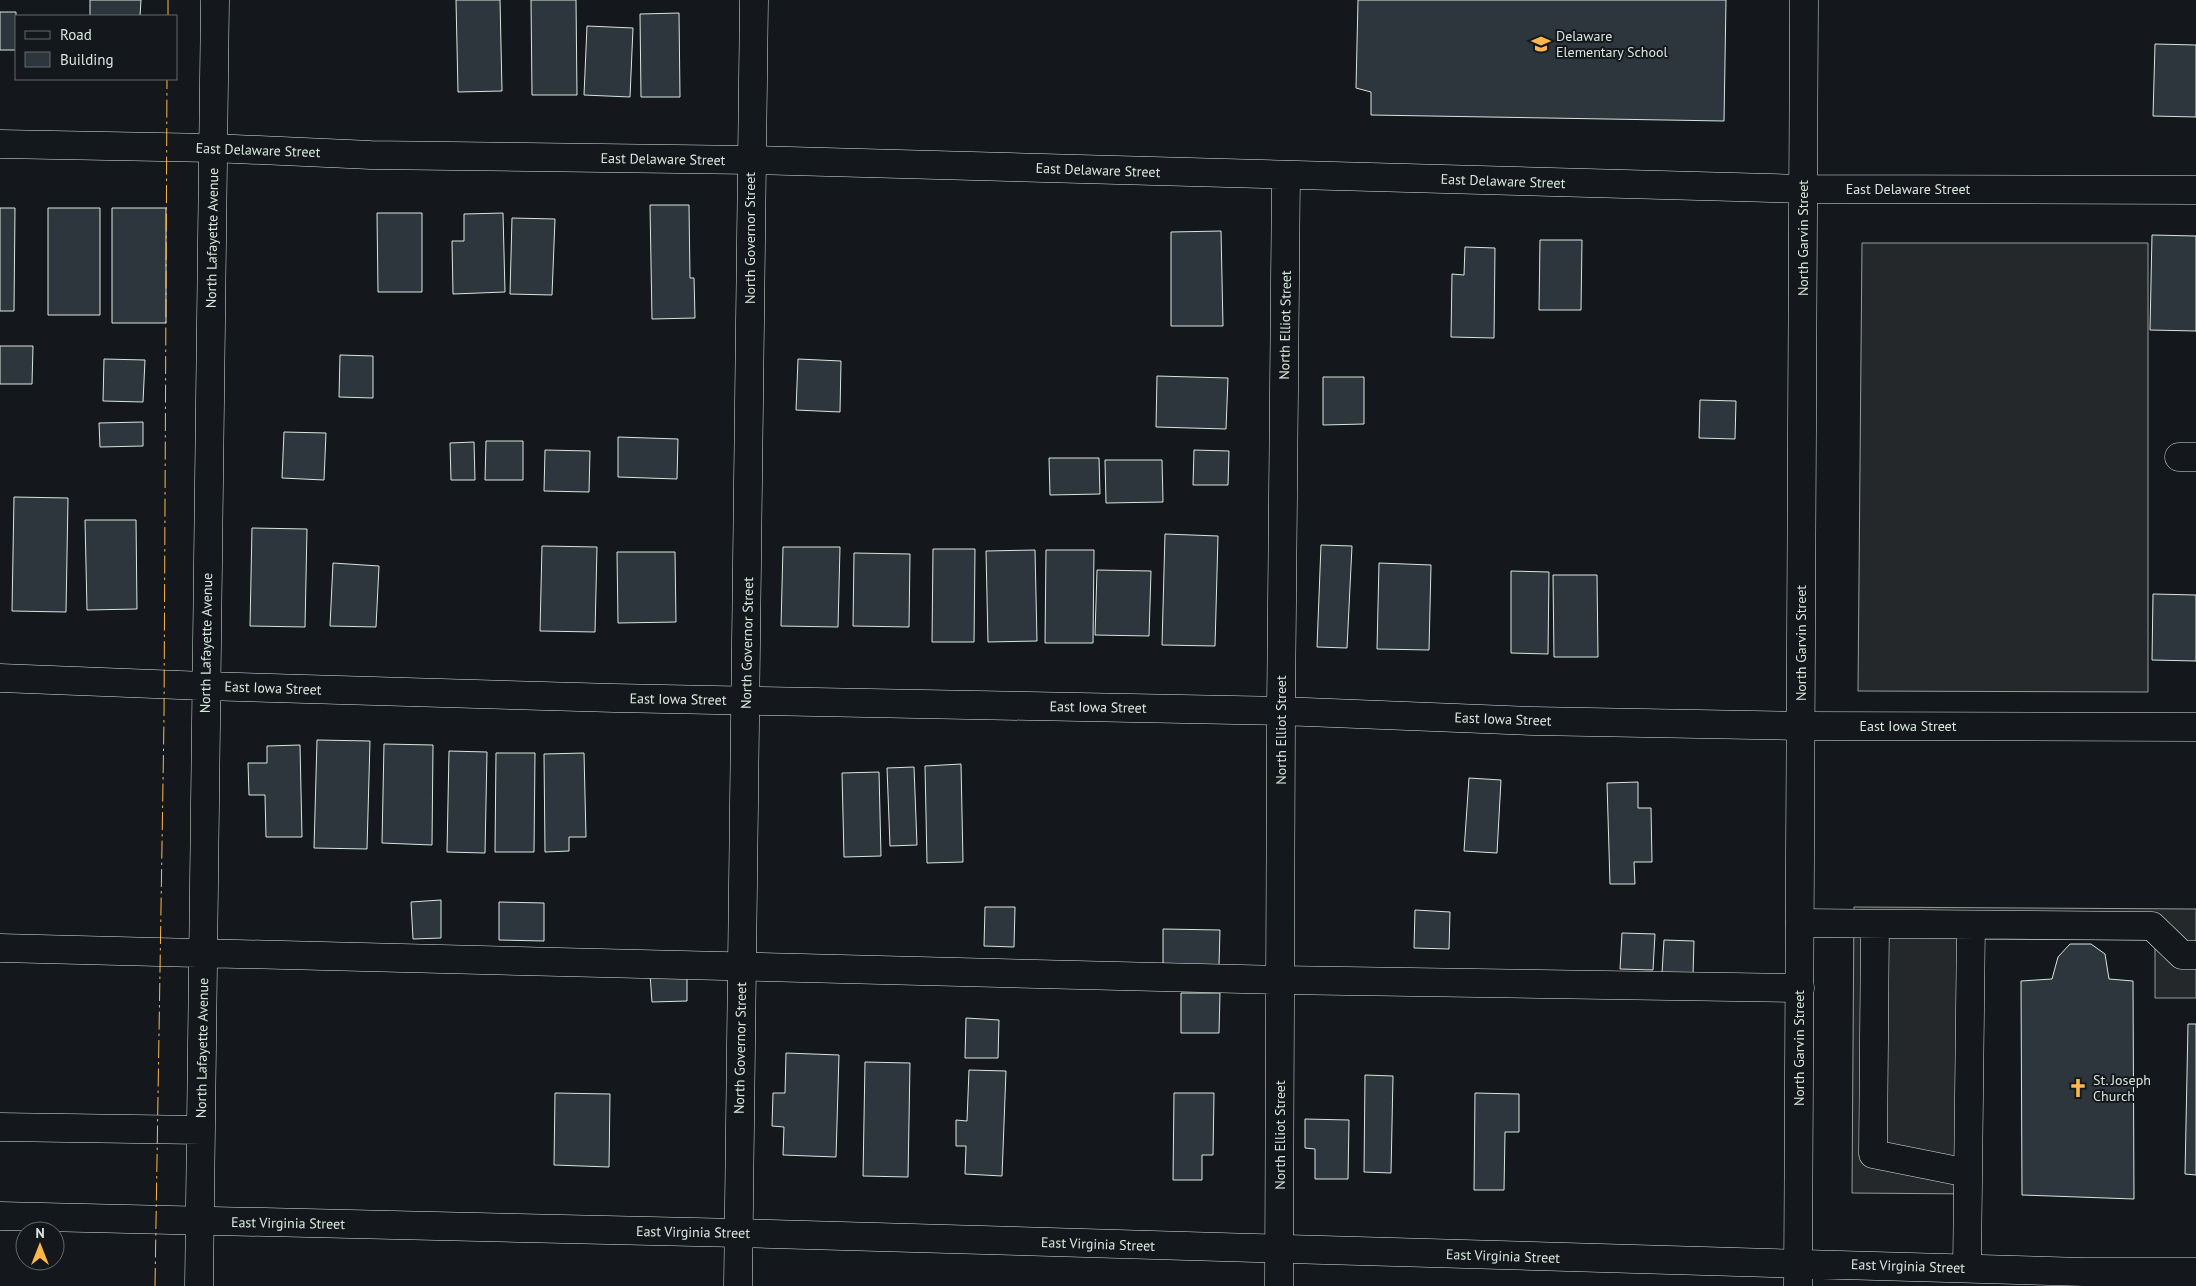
<svg xmlns="http://www.w3.org/2000/svg" width="2196" height="1286" font-family="'PT Sans',sans-serif">
  <rect width="100%" height="100%" fill="#14181c"/>
  <!-- parking -->
  <path fill="#24282b" stroke="#939e99" d="M1862 243H2148V692L1858 691Z
    M1854 907 2196 909V998H2155V940L1974 939 1973 1194 1852 1193Z"/>
  <!-- building -->
  <path fill="#2c363c" stroke="#d8e6dc" d="M90 0H141L140 16H90Z
    M456 0H500L502 91 458 92Z
    M531 0H576L577 95H532Z
    M1358 0H1726L1724 121 1371 115V92L1356 88Z
    M0 12H16V50H0Z
    M679 13 680 97H641L640 14Z
    M587 26 633 28 630 97 584 95Z
    M2155 44 2196 45V117L2153 116Z
    M650 205H689L690 278H694L695 318 652 319Z
    M0 208H15L14 311H0Z
    M48 208H100V315H48Z
    M112 208H166V323H112Z
    M377 213H422V292H378Z
    M503 213 505 292 453 294 452 241H464V214Z
    M512 218 555 219 552 295 510 294Z
    M1221 231 1223 326H1171V232Z
    M2152 235 2196 236V331L2150 330Z
    M1540 240H1582L1581 310H1539Z
    M1465 247 1495 248 1494 338 1451 337 1452 274 1464 275Z
    M0 346H33L32 384H0Z
    M340 355 373 356V398L339 397Z
    M104 359 145 360 143 402 103 401Z
    M798 359 841 361 840 412 796 410Z
    M1157 376 1228 378 1226 429 1156 427Z
    M1323 377H1364V424L1323 425Z
    M1700 400 1736 401 1735 439 1699 438Z
    M143 422V446L100 447 99 423Z
    M284 432 326 433 324 480 282 478Z
    M618 437 678 439 677 479 618 477Z
    M486 441H523V480H485Z
    M474 442 475 480H451L450 443Z
    M545 450 590 451 589 492 544 491Z
    M1194 450 1229 451 1228 485H1193Z
    M1049 458H1099L1100 494 1050 495Z
    M1105 460H1162L1163 502 1106 503Z
    M14 497 68 498 66 612 12 611Z
    M85 520H136L137 609 87 610Z
    M252 528 307 529 305 627 250 626Z
    M1165 534 1218 536 1215 646 1162 645Z
    M1321 545 1352 546 1347 648 1317 647Z
    M542 546 597 547 595 632 540 631Z
    M783 547H840L838 627 781 626Z
    M933 549H975L974 642H932Z
    M1035 550 1037 641 988 642 986 551Z
    M1046 550H1094L1093 643H1045Z
    M617 552H675L676 622 618 623Z
    M854 553 910 554 909 627 853 626Z
    M333 563 379 566 376 627 330 626Z
    M1379 563 1431 565 1429 650 1377 649Z
    M1097 570 1151 571 1149 636 1095 635Z
    M1511 571 1549 572 1548 654 1511 653Z
    M1553 575H1597L1598 657H1554Z
    M2153 594 2196 595V661L2152 660Z
    M317 740 370 741 367 849 314 848Z
    M384 744 433 745 432 845 382 843Z
    M300 745 302 837H266L265 795H249L248 763H267V746Z
    M449 751 487 752 485 853 447 852Z
    M496 753H535L534 852H495Z
    M584 753 586 837H569V851L545 852 544 754Z
    M961 764 963 862 927 863 925 766Z
    M914 767 917 845 890 846 887 768Z
    M879 772 881 856 844 857 842 773Z
    M1469 778 1501 780 1497 853 1464 851Z
    M1638 782V808H1651L1652 862H1634L1635 884H1610L1607 783Z
    M441 900V938L413 939 411 902Z
    M499 902 544 903V941L499 940Z
    M985 907H1015L1014 947 984 946Z
    M1415 910 1450 912 1449 949 1414 948Z
    M1163 929 1220 930 1219 965 1163 964Z
    M1622 933 1655 934 1653 970 1620 969Z
    M1664 940 1694 941 1693 974 1662 973Z
    M2070 944H2091L2105 954 2109 979 2133 981 2134 1199 2022 1195 2021 981 2052 979 2058 957Z
    M687 972V1001L652 1002 650 974Z
    M1181 993H1220L1219 1033H1181Z
    M966 1018 999 1020 998 1058H965Z
    M2188 1024H2196V1175L2185 1174Z
    M786 1053 839 1055 836 1157 783 1155 784 1127 772 1126 773 1093H785Z
    M865 1062 910 1063 908 1177 863 1176Z
    M969 1070 1006 1071 1002 1176 965 1174 966 1146H956V1120L967 1121Z
    M1365 1075 1393 1076 1391 1173 1364 1172Z
    M555 1093 610 1094 609 1167 554 1165Z
    M1174 1093H1214L1213 1155H1202V1180H1173Z
    M1475 1093 1519 1094V1132H1505L1504 1190H1474Z
    M1305 1119 1349 1120 1348 1179H1315V1149L1305 1148Z"/>
  <g fill="none" stroke-linecap="round" stroke-linejoin="round">
    <!-- minor casing -->
    <g stroke="#d8e6dc" stroke-width="29">
      <path id="minor" d="M0 144 213 148 371 155 751 160 1803 189 2196 190
        M2179 457H2196
        M0 678 205 686 614 698 1281 711 1533 721 1801 726 2196 727
        M1800 923 2152 926 2182 955H2196
        M1875 924 1873 1154 1968 1173
        M0 948 1280 980 1800 988
        M0 1127 201 1130
        M1967 1268 1971 925
        M199 1286 215 0
        M1279 1286 1281 711 1286 175"/>
    </g>
    <!-- major casing -->
    <g stroke="#d8e6dc" stroke-width="29">
      <path id="major" d="M0 1216 738 1233 2084 1272H2196
        M738 1286 754 0
        M1798 1286 1804 0"/>
    </g>
    <!-- minor -->
    <use href="#minor" stroke="#14181c" stroke-width="28"/>
    <!-- major -->
    <use href="#major" stroke="#14181c" stroke-width="28"/>
    <!-- power -->
    <path stroke="#ffb74d" stroke-width="1" stroke-dasharray="18 4 2.5 4" stroke-linecap="butt" d="M168 16V0
      M155 1286 164 719 167 79"/>
  </g>
  <!-- icons -->
  <defs>
    <g id="school-bare" transform="scale(1.5)"><path d="M0-5L7-2L0 1L-7-2ZM-4 1L0 2.5L4 1V4Q0 6-4 4Z" fill="#ffb74d" stroke="#14181c" stroke-width="2.5" paint-order="stroke"/></g>
    <g id="church-bare" transform="scale(1.5)"><path d="M-1.2-6h2.4v3.5h3.3v2.4h-3.3V6h-2.4V-.1h-3.3v-2.4h3.3Z" fill="#ffb74d" stroke="#14181c" stroke-width="2.5" paint-order="stroke"/></g>
  </defs>
  <g fill-rule="evenodd">
    <use href="#school-bare" x="1541" y="44"/>
    <use href="#church-bare" x="2078" y="1088"/>
  </g>
  <g text-anchor="middle" stroke-width="4" stroke-linejoin="round" paint-order="stroke">
    <!-- poi labels -->
    <g font-size="14" fill="#d8e6dc" stroke="#14181c" text-anchor="start">
      <text x="1556" y="41">Delaware<tspan x="1556" dy="16">Elementary School</tspan></text>
      <text x="2093" y="1085">St. Joseph<tspan x="2093" dy="16">Church</tspan></text>
    </g>
    <!-- street labels -->
    <g font-size="14" fill="#d8e6dc" stroke="#14181c">
      <text transform="translate(258 150) rotate(2)" y="5">East Delaware Street</text>
      <text transform="translate(663 159) rotate(1)" y="5">East Delaware Street</text>
      <text transform="translate(1098 170) rotate(2)" y="5">East Delaware Street</text>
      <text transform="translate(1503 181) rotate(2)" y="5">East Delaware Street</text>
      <text x="1908" y="194">East Delaware Street</text>
      <text transform="translate(212 238) rotate(-89)" y="5">North Lafayette Avenue</text>
      <text transform="translate(750 238) rotate(-90)" y="5">North Governor Street</text>
      <text transform="translate(1803 238) rotate(-90)" y="5">North Garvin Street</text>
      <text transform="translate(1285 325) rotate(-89)" y="5">North Elliot Street</text>
      <text transform="translate(206 643) rotate(-89)" y="5">North Lafayette Avenue</text>
      <text transform="translate(747 643) rotate(-89)" y="5">North Governor Street</text>
      <text transform="translate(1801 643) rotate(-90)" y="5">North Garvin Street</text>
      <text transform="translate(273 688) rotate(2)" y="5">East Iowa Street</text>
      <text transform="translate(678 699) rotate(1)" y="5">East Iowa Street</text>
      <text transform="translate(1098 707) rotate(1)" y="5">East Iowa Street</text>
      <text transform="translate(1503 719) rotate(2)" y="5">East Iowa Street</text>
      <text x="1908" y="731">East Iowa Street</text>
      <text transform="translate(1281 730) rotate(-90)" y="5">North Elliot Street</text>
      <text transform="translate(202 1048) rotate(-89)" y="5">North Lafayette Avenue</text>
      <text transform="translate(740 1048) rotate(-89)" y="5">North Governor Street</text>
      <text transform="translate(1799 1048) rotate(-90)" y="5">North Garvin Street</text>
      <text transform="translate(1280 1135) rotate(-90)" y="5">North Elliot Street</text>
      <text transform="translate(288 1223) rotate(1)" y="5">East Virginia Street</text>
      <text transform="translate(693 1232) rotate(1)" y="5">East Virginia Street</text>
      <text transform="translate(1098 1244) rotate(2)" y="5">East Virginia Street</text>
      <text transform="translate(1503 1256) rotate(2)" y="5">East Virginia Street</text>
      <text transform="translate(1908 1266) rotate(2)" y="5">East Virginia Street</text>
    </g>
  </g>
  <!-- legend -->
  <rect x="15" y="15" width="162" height="65" fill="#14181c" stroke="#626a69"/>
  <rect x="25" y="31" width="25" height="8" fill="#14181c" stroke="#626a69"/>
  <text x="60" y="40" font-size="15" fill="#d8e6dc">Road</text>
  <rect x="25" y="52" width="25" height="15" fill="#2c363c" stroke="#626a69"/>
  <text x="60" y="65" font-size="15" fill="#d8e6dc">Building</text>
  <!-- north arrow -->
  <g transform="translate(40 1246)"><circle r="24" fill="#14181c" stroke="#626a69"/>
  <path d="M0-4L9 19L0 12L-9 19Z" fill="#ffb74d"/>
  <text y="-8" font-size="14" font-weight="bold" text-anchor="middle" fill="#d8e6dc">N</text>
  </g>
</svg>
